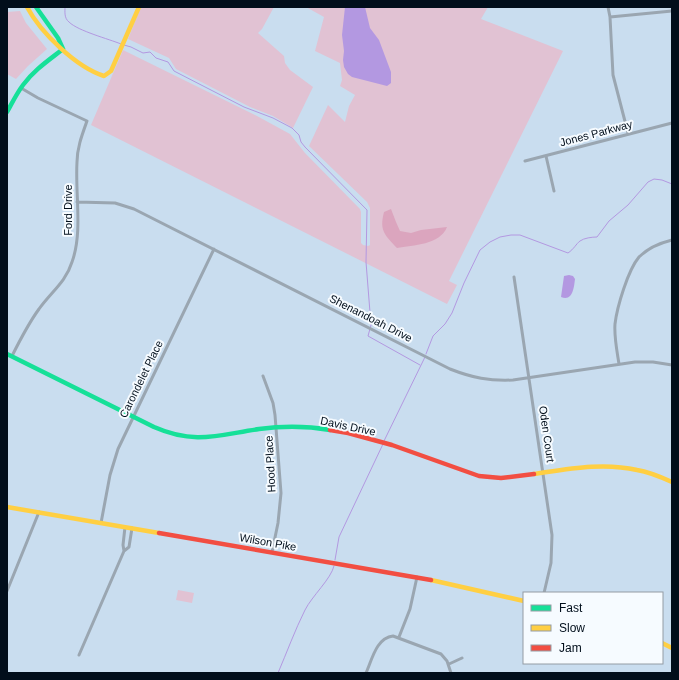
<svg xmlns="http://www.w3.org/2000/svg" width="679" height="680" font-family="Arial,sans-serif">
  <rect width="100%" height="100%" fill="#c9ddef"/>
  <!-- green -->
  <path fill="#e1c2d3" d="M141 7H274L262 29 258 33 284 56 285 63 290 70 313 87 293 128 273 116 250 107 176 69 169 58 128 39Z
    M306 7H488L481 19 563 51 449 281 457 285 447 304 91 125 123 50 257 116 290 134 305 153 360 209 361 212V243L363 245 368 246 370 245V208L367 202 309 146 328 105 345 122 349 106 355 95 340 86 342 80 340 63 315 51 324 17Z
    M20 11 26 23 47 49 28 66 16 79 7 74V12Z
    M178 590 194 593 192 603 176 600Z"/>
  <!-- forest -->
  <path fill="#dba5be" d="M391 209 396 222 400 231 411 233 421 230 447 227C440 245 413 245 397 248 385 235 379 231 384 212Z"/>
  <!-- water -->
  <path fill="#b398e1" d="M345 7H365L370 28 379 40 391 72V83L387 86 352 77 348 74 344 67 343 60 344 51 342 35Z
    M569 275 573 276 575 279C574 287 573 302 561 297L564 276Z"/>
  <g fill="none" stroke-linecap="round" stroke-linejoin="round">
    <!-- stream -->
    <path stroke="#b398e1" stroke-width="1" d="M65 7C65 12 64 18 69 22 78 31 109 39 121 44
      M124 45 131 47 143 53 150 52 156 58 168 62 174 71 244 107 273 118 292 128 299 135 301 142 305 147 367 210 366 262 371 325 368 336 420 365
      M426 354 433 336 445 324 452 313 464 283 480 250 490 242 500 237 511 235H520L568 253C574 249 576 244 580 241 584 238 592 237 597 237L609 221 628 205 648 182 654 179 662 180 672 184
      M384 441 425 357
      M335 560 339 537 383 444
      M278 673C287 652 295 630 305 610 312 596 331 579 334 566"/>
    <!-- street -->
    <path stroke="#9aa6b1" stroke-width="3" d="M608 7 610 17 613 75 628 133
      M610 17 672 11
      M546 156 554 191
      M525 161 672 123
      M77 202 115 203 134 209 450 369C473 378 489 381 513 380L635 362H653L672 365
      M514 277 552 535 551 563 544 593
      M12 356C20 340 28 324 39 309 50 293 66 282 72 262 83 232 75 194 77 162 77 148 82 135 87 121L38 98 21 88
      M619 364C617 351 614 337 615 324 617 307 628 270 639 257 648 248 660 243 672 240
      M263 376 273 403 275 415 281 493 278 523 272 552
      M101 523 110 475 118 449 214 249
      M125 527 123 545 124 551 129 547 132 528
      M7 591 39 512
      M399 637 410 609 417 577
      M79 655 124 551
      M449 664 462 658
      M366 673C372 660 376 638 393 636L441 654 447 661 451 673"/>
    <!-- fast -->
    <path stroke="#16e098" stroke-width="4.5" d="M36 7 58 38 63 49
      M7 112C12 103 17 93 23 85 34 70 49 60 63 49
      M7 354 154 427C195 445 218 435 259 429 282 426 307 426 330 430"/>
    <!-- slow -->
    <path stroke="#ffcf43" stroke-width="4.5" d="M27 7C41 33 76 67 104 76L111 71 139 7
      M534 474C568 469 603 462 637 470 650 472 661 477 672 482
      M7 507 159 533
      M431 580 524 601
      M662 643 672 648"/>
    <!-- jam -->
    <path stroke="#f24e42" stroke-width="4.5" d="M330 430 348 433 392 445 479 476 501 478 534 474
      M159 533 431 580"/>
  </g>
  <g text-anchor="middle" stroke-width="4" stroke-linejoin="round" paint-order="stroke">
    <!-- street labels -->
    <g font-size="11" fill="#010e1b" stroke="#f6fbff">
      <text transform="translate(596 133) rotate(-15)" y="4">Jones Parkway</text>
      <text transform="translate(68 210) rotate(-90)" y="4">Ford Drive</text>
      <text transform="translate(371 318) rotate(27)" y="4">Shenandoah Drive</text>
      <text transform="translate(141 379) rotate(-64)" y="4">Carondelet Place</text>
      <text transform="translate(348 426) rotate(12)" y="4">Davis Drive</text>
      <text transform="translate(547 434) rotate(82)" y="4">Oden Court</text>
      <text transform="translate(270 464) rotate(-93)" y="4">Hood Place</text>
      <text transform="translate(268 542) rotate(10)" y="4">Wilson Pike</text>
    </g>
  </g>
  <!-- border -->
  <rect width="679" height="680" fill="none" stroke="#010e1b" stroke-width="16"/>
  <!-- legend -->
  <rect x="523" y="592" width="140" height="72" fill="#f6fbff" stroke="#949ca4"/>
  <rect x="531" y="605" width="20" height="6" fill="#16e098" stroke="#949ca4"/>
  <text x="559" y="612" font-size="12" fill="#010e1b">Fast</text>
  <rect x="531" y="625" width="20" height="6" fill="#ffcf43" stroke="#949ca4"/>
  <text x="559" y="632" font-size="12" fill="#010e1b">Slow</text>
  <rect x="531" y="645" width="20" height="6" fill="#f24e42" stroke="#949ca4"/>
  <text x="559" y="652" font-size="12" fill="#010e1b">Jam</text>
</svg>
